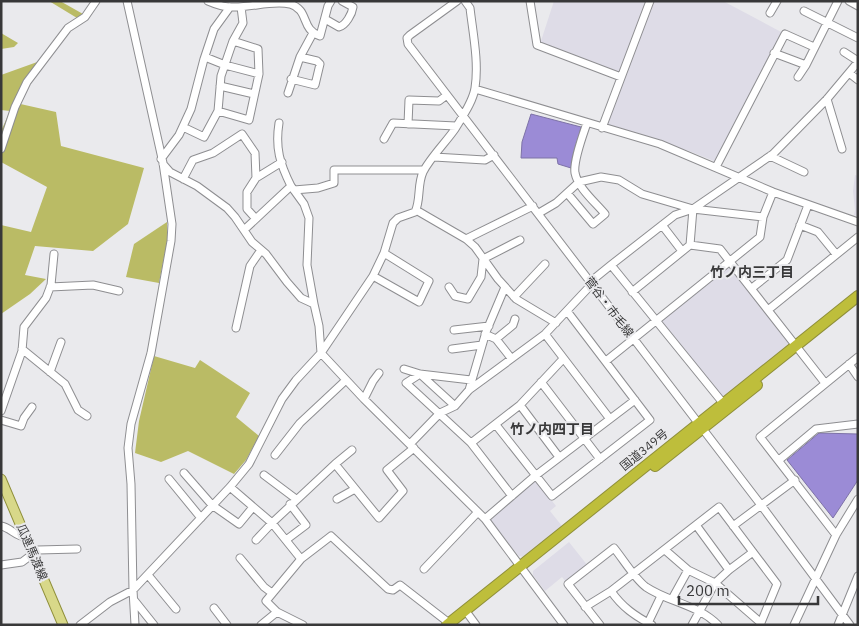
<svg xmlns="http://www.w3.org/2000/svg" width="859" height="626" font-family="'IBM Plex Sans','Noto Sans JP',sans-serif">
  <rect width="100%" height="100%" fill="#eaeaed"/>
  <!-- built -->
  <path fill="#dedce7" d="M554 1H648L620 75 540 44Z
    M653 1H723L783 33 716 160 714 161 689 151 606 126Z
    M855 175 858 176V216L854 215 855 210 853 191Z
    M725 268 731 269 789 344 788 347 722 398 662 323 663 318Z
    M535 479 556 506 550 511 562 526 524 557 519 556 488 519Z
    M569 542 588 566 566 582 562 577 545 591 533 575V571Z"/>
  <!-- forest -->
  <path fill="#babb65" d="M49 1H60L83 14 77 18Z
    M1 33 18 43 14 47 1 49Z
    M40 61 16 103 56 112 61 146 144 168 128 224 93 251 35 246 25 275 46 279 30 294 1 314V225L31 232 47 187 1 162V131L10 111 1 110V75Z
    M167 222V242L159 283 126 277 134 244Z
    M154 356 195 368 200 360 250 393 236 417 259 436 246 460 234 474 188 451 161 462 135 453 139 421Z"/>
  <!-- water -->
  <path fill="#9b8bd6" stroke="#7d72a7" d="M531 114 581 127 571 168 558 164 557 158H521L522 142Z
    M819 433 858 434V480L833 518 787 460Z"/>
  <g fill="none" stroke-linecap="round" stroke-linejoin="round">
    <!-- minor casing -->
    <g stroke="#8e8e91" stroke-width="9">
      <path id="minor" d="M127 1 163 163 172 224 171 241 151 353 131 424 128 448 131 484 133 590 135 625
        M208 1C215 4 223 7 231 7 251 8 271 0 290 4 310 10 300 29 320 36L328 6 331 1
        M457 1 410 35 407 38 408 44 761 505 850 625
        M530 1 537 45 621 77
        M849 1 858 6
        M804 11 858 38
        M770 13 777 1
        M325 19 339 27C346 25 352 14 353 7L342 1
        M844 52 858 61
        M774 53 806 65 838 1
        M205 57 225 65 259 74
        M849 73 858 80
        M798 77 806 65
        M291 79 315 85 320 64 317 61 300 57
        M220 86 254 94
        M475 89 660 144 773 192 858 222
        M288 93 300 57 313 33
        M827 99 842 149
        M218 111 249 120 259 74 258 49 233 41
        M279 123C275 148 280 164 291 186
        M408 124 409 100 439 101 447 95
        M183 127 204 137 218 111 221 76 233 41 243 23 241 7
        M602 128 650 1
        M384 139 393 123 456 126
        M1 149 15 107 27 82 68 28 85 17 96 1
        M770 156 804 172
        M434 157 485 160 494 155
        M161 159 179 135 191 109 204 59 214 29 230 7
        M163 164 170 172 197 186 227 208 235 217 252 242 266 254 287 282 301 298 314 304 319 326 321 353 364 399 485 519 564 625
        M716 167 785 34 814 47
        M256 178 282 162
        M183 179 193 160 213 153 242 134 255 153 256 178 247 192V209L256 219
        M294 190 318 188 334 183V170H424
        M567 193 593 224 605 214C595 202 578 188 575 173 573 161 583 135 587 123
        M416 210 466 239 475 247 498 279 516 299 556 323
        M539 213 556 203 579 182 601 177 619 180 642 194 693 209 763 217
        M662 225 682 251
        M800 225 818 232 836 254
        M244 230 291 186 304 204 309 218 307 265 314 304
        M466 239 533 206
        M690 245 720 249 825 383
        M483 259 520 240
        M611 265 723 403
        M373 276 419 302 429 281 384 253
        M50 287 93 285 119 291
        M449 287 455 296 468 299 481 277 483 259
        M752 288 787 260 808 205
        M632 292 690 245 693 209
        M514 297 545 264
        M768 310 858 237
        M236 328 250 266 261 250
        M454 330 489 326
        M485 334 496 339 511 358
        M545 334 610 419
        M496 339 513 325 515 319
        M22 349 65 384 78 410 87 416
        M452 349 482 345
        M606 361 760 237 763 217 773 192
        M849 364 858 377
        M404 369 420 374 471 380
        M50 372 61 342
        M541 382 600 459
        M469 390 486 332 505 287
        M364 399 373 381 379 373
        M520 405 559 457
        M455 406 420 374 406 383 471 443 512 496
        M1 411 22 351 24 327 46 298 51 285 54 254
        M1 420 21 426 24 418 32 407
        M496 425 552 496 650 420 567 311
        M471 443 520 405 563 359
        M410 444 440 413 455 406 469 390 545 334 591 285 595 278 611 265 675 215 693 209 773 154 827 99 858 62
        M275 455 300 423 346 380
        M779 460 816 429 858 424
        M335 464 352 450
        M184 473 212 505 239 524 253 507
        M264 475 296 499
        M169 479 201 518
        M230 487 272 523 335 464 379 518 403 491 387 470 414 448
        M337 499 355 489
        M485 519 535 476 635 400
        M696 525 729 570
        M1 526C11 528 15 536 25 537
        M733 526 795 480
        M836 535 760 437 858 357
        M256 540 272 523 301 559 331 536 388 589 393 590 400 585 449 623
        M286 540 306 525 290 504
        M665 550 688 570 715 583 761 623
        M240 558 264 587 272 593
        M301 559 266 601 277 612 303 625
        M1 565 22 562 38 550 77 549
        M424 569 478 512
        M148 575 176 609
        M611 591C622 607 635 616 652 625
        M672 599 688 570
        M134 600 154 625
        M585 607 611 591 719 507 777 584 760 625
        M214 608 227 625
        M465 610 476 625
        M648 623 661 596
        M80 625 110 602 133 590 230 487 249 464 282 399 296 380 321 353 373 276 384 253 393 223 398 218 415 212C421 200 417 185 423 172 430 158 446 142 455 129 462 117 473 102 475 88 479 62 473 34 470 8L465 1
        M261 625 277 612
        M600 625 568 584 614 548C623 559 635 579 646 587 668 602 699 605 718 625
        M692 625 715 583 729 570 753 552
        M794 625 836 535 858 499
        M838 625 858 576"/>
    </g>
    <!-- major casing -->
    <g stroke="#8f8f3a" stroke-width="11">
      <path id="major" d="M1 479 63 625"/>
    </g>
    <!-- highway casing -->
    <g stroke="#8f8f3a" stroke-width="12">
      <path id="highway" d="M655 466 757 385
        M447 625 858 296"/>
    </g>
    <!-- minor -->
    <use href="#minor" stroke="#fff" stroke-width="7"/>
    <!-- major -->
    <use href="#major" stroke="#d8d889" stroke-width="9"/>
    <!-- highway -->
    <use href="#highway" stroke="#bebe3b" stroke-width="10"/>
  </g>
  <g text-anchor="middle" stroke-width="4" stroke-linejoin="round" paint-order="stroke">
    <!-- street labels -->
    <g font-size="12" fill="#383839" stroke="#eaeaed">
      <text transform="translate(609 307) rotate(53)" y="4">菅谷・市毛線</text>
      <text transform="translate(644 450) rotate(-39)" y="4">国道349号</text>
      <text transform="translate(32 552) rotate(67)" y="4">瓜連馬渡線</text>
    </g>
    <!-- neighbourhood labels -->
    <g font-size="14" font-weight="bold" fill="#383839" stroke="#eaeaed">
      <text x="752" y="277">竹ノ内三丁目</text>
      <text x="552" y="434">竹ノ内四丁目</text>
    </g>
  </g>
  <!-- border -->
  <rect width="859" height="626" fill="none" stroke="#383839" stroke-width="5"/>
  <!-- scale -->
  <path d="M679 596v8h139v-8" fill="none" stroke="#383839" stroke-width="2.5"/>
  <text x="686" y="596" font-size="15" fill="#383839" stroke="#eaeaed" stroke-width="4" paint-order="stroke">200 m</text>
</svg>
